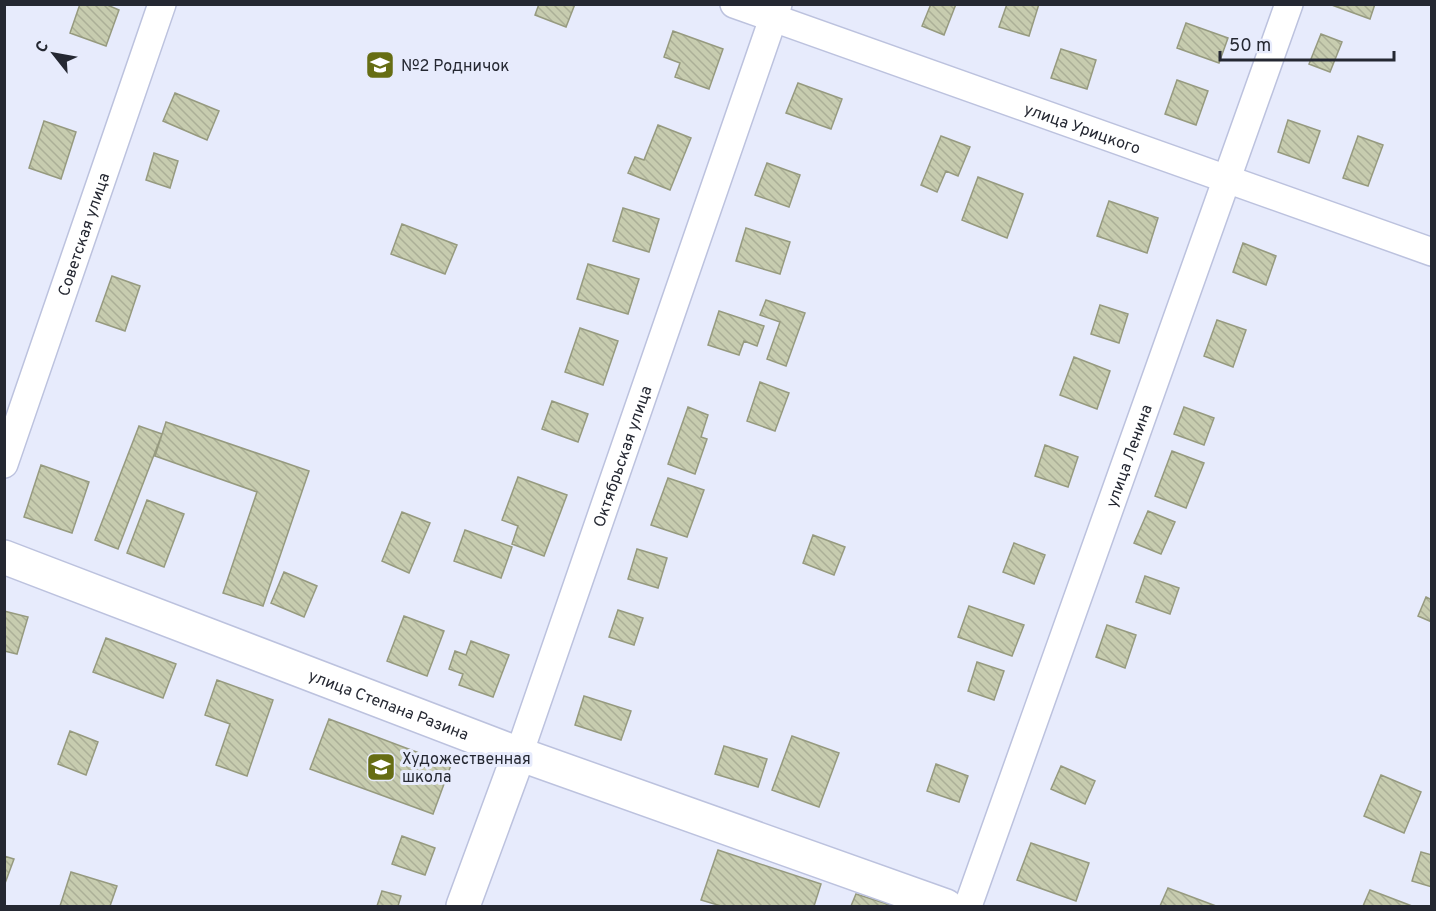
<svg xmlns="http://www.w3.org/2000/svg" width="1436" height="911" font-family="Overpass,sans-serif">
  <defs>
    <pattern id="building-back-hatch" width="6" height="6" patternUnits="userSpaceOnUse" patternTransform="scale(1.5)"><rect width="6" height="6" fill="#c7ccaf"/><path d="M-1 5l2 2M0 0l6 6M5-1l2 2" fill="none" stroke="#abaf97"/></pattern>
  </defs>
  <rect width="100%" height="100%" fill="#e7ebfc"/>
  <!-- building -->
  <path fill="url(#building-back-hatch)" stroke="#969a7f" stroke-width="1.5" d="M80 4H105L119 10 106 46 70 33Z
    M539 4H575L566 27 535 15Z
    M931 4H956L944 35 922 26Z
    M1007 4H1039L1029 36 999 27Z
    M1329 4H1375L1370 19Z
    M1186 23 1228 38 1219 63 1177 48Z
    M673 31 723 49 709 89 675 77 680 63 664 57Z
    M1321 34 1342 42 1330 72 1309 64Z
    M1061 49 1096 60 1087 89 1051 78Z
    M1177 80 1208 91 1196 125 1165 114Z
    M798 83 842 99 831 129 786 113Z
    M175 93 219 111 207 140 163 121Z
    M1288 120 1320 131 1309 163 1278 152Z
    M44 121 76 132 61 179 29 168Z
    M658 125 691 138 670 190 628 173 635 157 644 160Z
    M941 136 970 147 958 176 946 171 937 192 921 185Z
    M1358 136 1383 145 1368 186 1343 178Z
    M154 153 178 161 170 188 146 180Z
    M767 163 800 175 789 207 755 195Z
    M978 177 1023 194 1007 238 962 220Z
    M1109 201 1158 218 1147 253 1097 236Z
    M623 208 659 219 649 252 613 241Z
    M402 224 457 245 445 274 391 254Z
    M746 228 790 242 780 274 736 261Z
    M1243 243 1276 256 1266 285 1233 272Z
    M588 264 639 279 628 314 577 299Z
    M112 276 140 286 125 331 96 321Z
    M766 300 805 313 786 366 767 359 780 322 760 315Z
    M1100 305 1128 314 1119 343 1091 334Z
    M719 311 764 326 757 346 744 341 739 355 708 345Z
    M1217 320 1246 330 1233 367 1204 356Z
    M580 328 618 341 603 385 565 372Z
    M1074 357 1110 371 1097 409 1060 395Z
    M760 382 789 393 775 431 747 421Z
    M552 401 588 414 578 442 542 429Z
    M688 407 708 415 701 437 707 439 695 474 668 464Z
    M1184 407 1214 418 1204 445 1174 434Z
    M166 422 309 471 263 606 223 593 257 492 155 456Z
    M139 426 162 434 118 549 95 540Z
    M1045 445 1078 457 1068 487 1035 476Z
    M1172 451 1204 463 1186 508 1155 496Z
    M41 465 89 482 72 533 24 517Z
    M518 477 567 495 544 556 512 544 518 526 502 520Z
    M668 478 704 490 687 537 651 525Z
    M147 500 184 514 164 567 127 553Z
    M1148 511 1175 522 1161 554 1134 543Z
    M402 512 430 523 409 573 382 561Z
    M465 530 512 547 501 578 454 561Z
    M813 535 845 547 834 575 803 563Z
    M1014 543 1045 555 1034 584 1003 572Z
    M637 549 667 558 658 588 628 579Z
    M284 572 317 586 304 617 271 603Z
    M1145 576 1179 588 1170 614 1136 602Z
    M1426 597 1432 600V622L1418 616Z
    M969 606 1024 625 1012 656 958 637Z
    M618 610 643 618 634 645 609 637Z
    M4 611 28 617 17 654 4 651Z
    M404 616 444 631 427 676 387 661Z
    M1107 625 1136 635 1125 668 1096 657Z
    M106 638 176 664 163 698 93 672Z
    M471 641 509 655 493 697 459 685 463 674 449 669 455 651 466 655Z
    M977 662 1004 671 994 700 968 691Z
    M217 680 273 700 247 776 216 765 230 724 205 715Z
    M584 696 631 711 621 740 575 725Z
    M329 719 451 765 433 814 310 769Z
    M70 731 98 742 86 775 58 764Z
    M792 736 839 753 819 807 772 790Z
    M724 746 767 759 758 787 715 774Z
    M936 764 968 776 959 802 927 791Z
    M1061 766 1095 781 1085 804 1051 789Z
    M1381 775 1421 792 1404 833 1364 816Z
    M402 836 435 848 425 875 392 864Z
    M1031 843 1089 863 1076 901 1017 880Z
    M718 850 821 884 814 906H721L701 900Z
    M1421 852 1432 855V887L1412 881Z
    M4 856 14 859 4 886Z
    M71 872 117 886 110 906H60Z
    M1168 888 1216 906H1160Z
    M1370 890 1412 906H1363Z
    M382 891 401 896 398 906H377Z
    M856 894 894 906H851Z"/>
  <g fill="none" stroke-linecap="round" stroke-linejoin="round">
    <!-- minor casing -->
    <g stroke="#bcc2de" stroke-width="30">
      <g id="minor">
        <path id="s1" d="M734 4 1432 252"/>
        <path id="s2" d="M4 464 162 4"/>
        <path id="s3" d="M519 754 778 4"/>
        <path id="s4" d="M968 906 1289 4"/>
      </g>
    </g>
    <!-- tertiary casing -->
    <g stroke="#bcc2de" stroke-width="36">
      <path id="tertiary" d="M463 906 519 754"/>
    </g>
    <!-- secondary casing -->
    <g stroke="#bcc2de" stroke-width="36">
      <g id="secondary">
        <path id="s5" d="M4 557 519 754 946 906"/>
      </g>
    </g>
    <!-- minor -->
    <use href="#minor" stroke="#fff" stroke-width="27"/>
    <!-- tertiary -->
    <use href="#tertiary" stroke="#fff" stroke-width="33"/>
    <!-- secondary -->
    <use href="#secondary" stroke="#fff" stroke-width="33"/>
  </g>
  <!-- icons -->
  <defs>
    <g id="school-square" transform="scale(1.5)"><rect x="-9" y="-9" width="18" height="18" rx="4" fill="#666d13" stroke="#e7ebfc"/><path d="M0-5L7-2L0 1L-7-2ZM-4 1L0 2.5L4 1V4Q0 6-4 4Z" fill="#fff"/></g>
  </defs>
  <g fill-rule="evenodd">
    <use href="#school-square" x="380" y="65"/>
    <use href="#school-square" x="381" y="767"/>
  </g>
  <g text-anchor="middle" stroke-width="6" stroke-linejoin="round" paint-order="stroke">
    <!-- poi labels -->
    <g font-size="16" fill="#252832" stroke="#e7ebfc" text-anchor="start">
      <text x="401" y="71">№2 Родничок</text>
      <text x="402" y="764">Художественная<tspan x="402" dy="18">школа</tspan></text>
    </g>
    <!-- street labels -->
    <g font-size="16" fill="#252832" stroke="#e7ebfc">
      <text dy="6" stroke="none"><textPath href="#s1" startOffset="370">улица Урицкого</textPath></text>
      <text dy="6" stroke="none"><textPath href="#s2" startOffset="243">Советская улица</textPath></text>
      <text dy="6" stroke="none"><textPath href="#s4" startOffset="478">улица Ленина</textPath></text>
      <text dy="6" stroke="none"><textPath href="#s3" startOffset="315">Октябрьская улица</textPath></text>
      <text dy="6" stroke="none"><textPath href="#s5" startOffset="412">улица Степана Разина</textPath></text>
    </g>
  </g>
  <!-- border -->
  <rect width="1436" height="911" fill="none" stroke="#252832" stroke-width="12"/>
  <!-- north arrow -->
  <g transform="translate(54 54) rotate(301)" stroke="#e7ebfc" stroke-width="4.5" paint-order="stroke">
  <path d="M0-4.5L10 22L0 15L-10 22Z" fill="#252832"/>
  <text y="-9" font-size="16" font-weight="bold" text-anchor="middle" fill="#252832">С</text>
  </g>
  <!-- scale -->
  <path d="M1220 51v9h174v-9" fill="none" stroke="#252832" stroke-width="3"/>
  <text x="1229" y="51" font-size="18" fill="#252832" stroke="#e7ebfc" stroke-width="4.5" paint-order="stroke">50 m</text>
</svg>
